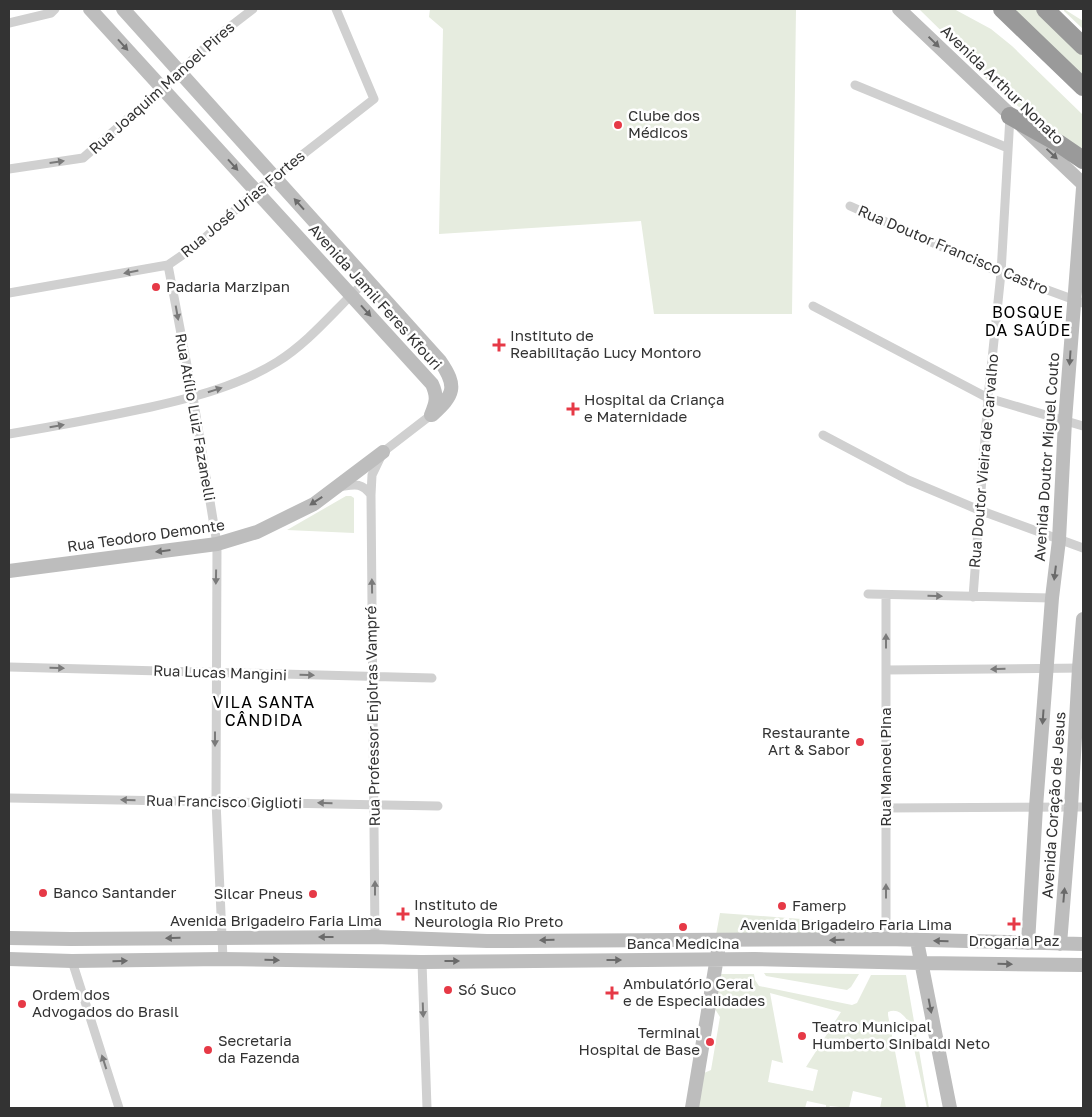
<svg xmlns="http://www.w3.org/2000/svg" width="1092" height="1117" font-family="'Golos Text',sans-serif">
  <rect width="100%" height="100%" fill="#fff"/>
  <!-- green -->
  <path fill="#e6ecdf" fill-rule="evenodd" d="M430 9H796L792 314H654L641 221 439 234 443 29 429 17Z
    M919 9H954L991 29 1012 46 1083 115V154L1025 112 987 80 974 63Z
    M1012 9H1036L1083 55V78Z
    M1064 9 1083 21V29L1064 11Z
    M346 496H351L354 498V533L287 530Z
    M720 913 868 924 865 936 716 935Z
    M764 973 859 974 851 987 847 990 766 976Z
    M721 974H754L755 980 759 986 852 1005 857 1003 871 975H906L929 1108H927L908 1021C903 1014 897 1008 888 1012V1015L906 1108H880L882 1098 853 1091 849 1108 830 1106 829 1108H826V1105L807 1101 805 1108H697L704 1073 711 1070 720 1017 715 1009ZM770 993 841 1012 806 1067 818 1070 813 1091 768 1082 772 1060 783 1063Z"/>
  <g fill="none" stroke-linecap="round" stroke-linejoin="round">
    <!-- street -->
    <path stroke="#d0d0d0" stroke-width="9" d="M9 23 51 13 55 9
      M855 85 1008 148
      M9 169 83 158 163 88 214 39 253 9
      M850 206 1001 273 1083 303
      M168 265 193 397 217 544 216 801 223 959
      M9 293 168 265 197 245 256 191 374 99 336 9
      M813 306 988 398 1083 426
      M9 434C57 426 104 417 151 407 195 397 238 386 277 362 311 341 337 307 367 280
      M823 435 908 480 979 510 1083 548
      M338 487C353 485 361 481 371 495
      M868 594 1052 598
      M973 597 988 398 1001 273 1010 116
      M9 667 432 678
      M886 670 1083 668
      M9 798 438 806
      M886 808 1083 807
      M375 937 371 495 372 475 383 452 431 415
      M886 939V595
      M72 961 119 1108
      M422 962 427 1108"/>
    <!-- secondary -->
    <path stroke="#bdbdbd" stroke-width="14" d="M90 9 432 384C438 397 436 403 431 415
      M123 9 440 361C458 387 454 395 432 415
      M899 9 1083 184
      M9 571 217 544 257 532 314 504 383 452
      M9 938 71 939 375 937 487 941 886 939 1083 944
      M917 941 950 1108
      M1028 943 1036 807 1052 598 1059 540 1065 421 1083 188
      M1060 944 1071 807 1079 668 1083 619
      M9 959 72 961 223 959 422 962 755 959 921 963 1083 965
      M692 1108 718 951"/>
    <!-- highway -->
    <path stroke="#9a9a9a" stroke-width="18" d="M1002 9 1083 87
      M1045 9 1083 46
      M1010 116 1058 143 1083 160"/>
  </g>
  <!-- one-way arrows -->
  <defs><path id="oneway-solid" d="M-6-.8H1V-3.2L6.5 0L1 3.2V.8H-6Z" transform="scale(1.25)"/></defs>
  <g fill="#6a6a6a">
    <use href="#oneway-solid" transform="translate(934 42) rotate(44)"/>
    <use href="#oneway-solid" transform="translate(123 45) rotate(48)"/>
    <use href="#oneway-solid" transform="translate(1052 154) rotate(43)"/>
    <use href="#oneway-solid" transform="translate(233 165) rotate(48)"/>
    <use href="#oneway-solid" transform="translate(299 204) rotate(-132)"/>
    <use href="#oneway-solid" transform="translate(366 311) rotate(48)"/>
    <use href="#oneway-solid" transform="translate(1070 358) rotate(94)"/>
    <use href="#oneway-solid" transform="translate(316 501) rotate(147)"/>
    <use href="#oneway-solid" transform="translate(163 551) rotate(173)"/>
    <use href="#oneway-solid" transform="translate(1055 573) rotate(97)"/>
    <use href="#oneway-solid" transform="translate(1043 717) rotate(94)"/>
    <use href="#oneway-solid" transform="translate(1064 895) rotate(-85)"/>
    <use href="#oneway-solid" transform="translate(326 937) rotate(180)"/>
    <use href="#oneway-solid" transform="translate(173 938) rotate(179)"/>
    <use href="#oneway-solid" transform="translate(547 940) rotate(179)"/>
    <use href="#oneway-solid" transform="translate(837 940) rotate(179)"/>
    <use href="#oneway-solid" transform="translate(941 941) rotate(-179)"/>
    <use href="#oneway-solid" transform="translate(272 960) rotate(1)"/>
    <use href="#oneway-solid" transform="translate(614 960)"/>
    <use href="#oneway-solid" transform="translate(120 961) rotate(-1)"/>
    <use href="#oneway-solid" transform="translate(452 961)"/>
    <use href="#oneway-solid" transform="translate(1005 964) rotate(1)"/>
    <use href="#oneway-solid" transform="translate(930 1006) rotate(79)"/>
  </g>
  <g fill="#7a7a7a">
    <use href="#oneway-solid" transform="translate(57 162) rotate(-8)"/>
    <use href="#oneway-solid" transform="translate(131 272) rotate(169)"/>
    <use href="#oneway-solid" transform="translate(177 313) rotate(80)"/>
    <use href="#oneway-solid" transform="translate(215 390) rotate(-18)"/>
    <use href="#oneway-solid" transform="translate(57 426) rotate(-10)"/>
    <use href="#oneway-solid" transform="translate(216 577) rotate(91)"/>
    <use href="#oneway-solid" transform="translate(372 586) rotate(-91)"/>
    <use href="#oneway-solid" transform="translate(935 596) rotate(1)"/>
    <use href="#oneway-solid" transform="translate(886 641) rotate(-90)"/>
    <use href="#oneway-solid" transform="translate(57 668) rotate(1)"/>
    <use href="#oneway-solid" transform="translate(998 669) rotate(179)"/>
    <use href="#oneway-solid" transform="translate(307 675) rotate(2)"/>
    <use href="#oneway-solid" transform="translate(215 739) rotate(90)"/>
    <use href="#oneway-solid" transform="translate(128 800) rotate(-179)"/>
    <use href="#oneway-solid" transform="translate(325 803) rotate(-179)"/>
    <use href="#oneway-solid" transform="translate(375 888) rotate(-90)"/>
    <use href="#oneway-solid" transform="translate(886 891) rotate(-90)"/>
    <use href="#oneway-solid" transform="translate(423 1010) rotate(88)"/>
    <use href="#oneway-solid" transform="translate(104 1062) rotate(-108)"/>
  </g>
  <!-- markers -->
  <g fill="#e63946" stroke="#fff" stroke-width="2">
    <circle cx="618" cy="125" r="5"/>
    <circle cx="156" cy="287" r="5"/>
    <path d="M496.5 337.5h5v5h5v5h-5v5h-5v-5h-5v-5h5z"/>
    <path d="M570.5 401.5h5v5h5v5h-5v5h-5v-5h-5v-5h5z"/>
    <circle cx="860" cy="742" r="5"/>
    <circle cx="43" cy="893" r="5"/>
    <circle cx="313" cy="894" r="5"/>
    <circle cx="782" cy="906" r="5"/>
    <path d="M400.5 906.5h5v5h5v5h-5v5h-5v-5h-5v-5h5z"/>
    <path d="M1011.5 916.5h5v5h5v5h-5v5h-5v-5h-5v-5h5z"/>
    <circle cx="683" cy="927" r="5"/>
    <circle cx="448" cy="990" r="5"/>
    <path d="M609.5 985.5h5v5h5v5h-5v5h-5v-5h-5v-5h5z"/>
    <circle cx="22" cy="1004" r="5"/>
    <circle cx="802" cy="1036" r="5"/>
    <circle cx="710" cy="1042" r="5"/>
    <circle cx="208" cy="1050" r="5"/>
  </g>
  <g text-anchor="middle" stroke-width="5" stroke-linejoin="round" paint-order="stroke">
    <!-- street labels -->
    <g font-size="15" fill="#333" stroke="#fff">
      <text transform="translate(1002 85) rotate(44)" y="5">Avenida Arthur Nonato</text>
      <text transform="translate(162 88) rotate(-42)" y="5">Rua Joaquim Manoel Pires</text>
      <text transform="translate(243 204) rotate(-40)" y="5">Rua José Urias Fortes</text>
      <text transform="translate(953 250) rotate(23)" y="5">Rua Doutor Francisco Castro</text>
      <text transform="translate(375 297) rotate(48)" y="5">Avenida Jamil Feres Kfouri</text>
      <text transform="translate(195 417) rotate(80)" y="5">Rua Atílio Luiz Fazanelli</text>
      <text transform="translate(1047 457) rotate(-86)" y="5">Avenida Doutor Miguel Couto</text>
      <text transform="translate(984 461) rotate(-85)" y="5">Rua Doutor Vieira de Carvalho</text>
      <text transform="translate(146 536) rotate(-8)" y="5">Rua Teodoro Demonte</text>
      <text transform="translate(220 673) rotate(2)" y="5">Rua Lucas Mangini</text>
      <text transform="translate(373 716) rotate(-91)" y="5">Rua Professor Enjolras Vampré</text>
      <text transform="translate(886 767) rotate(-90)" y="5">Rua Manoel Pina</text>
      <text transform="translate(224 802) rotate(1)" y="5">Rua Francisco Giglioti</text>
      <text transform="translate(1054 805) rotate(-86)" y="5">Avenida Coração de Jesus</text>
      <text x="276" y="926">Avenida Brigadeiro Faria Lima</text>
      <text x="846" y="930">Avenida Brigadeiro Faria Lima</text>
    </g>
    <!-- poi labels -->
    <g font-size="15" fill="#333" stroke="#fff" text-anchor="start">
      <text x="628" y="121">Clube dos<tspan x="628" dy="17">Médicos</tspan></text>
      <text x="166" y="292">Padaria Marzipan</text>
      <text x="510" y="341">Instituto de<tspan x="510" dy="17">Reabilitação Lucy Montoro</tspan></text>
      <text x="584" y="405">Hospital da Criança<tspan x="584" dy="17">e Maternidade</tspan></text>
      <text x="850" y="738" text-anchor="end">Restaurante<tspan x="850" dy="17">Art &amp; Sabor</tspan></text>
      <text x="53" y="898">Banco Santander</text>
      <text x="303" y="899" text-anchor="end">Silcar Pneus</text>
      <text x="414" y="910">Instituto de<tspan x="414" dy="17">Neurologia Rio Preto</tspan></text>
      <text x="792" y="911">Famerp</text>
      <text x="1014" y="946" text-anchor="middle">Drogaria Paz</text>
      <text x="683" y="949" text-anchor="middle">Banca Medicina</text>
      <text x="623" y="989">Ambulatório Geral<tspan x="623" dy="17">e de Especialidades</tspan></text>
      <text x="458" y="995">Só Suco</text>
      <text x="32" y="1000">Ordem dos<tspan x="32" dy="17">Advogados do Brasil</tspan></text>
      <text x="812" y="1032">Teatro Municipal<tspan x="812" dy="17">Humberto Sinibaldi Neto</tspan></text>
      <text x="700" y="1038" text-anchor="end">Terminal<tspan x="700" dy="17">Hospital de Base</tspan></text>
      <text x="218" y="1046">Secretaria<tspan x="218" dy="17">da Fazenda</tspan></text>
    </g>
    <!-- neighbourhood labels -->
    <g font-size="16" letter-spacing="1" fill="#000" stroke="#fff">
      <text x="1028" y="318">BOSQUE<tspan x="1028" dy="18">DA SAÚDE</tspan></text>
      <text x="264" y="708">VILA SANTA<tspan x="264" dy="18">CÂNDIDA</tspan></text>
    </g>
  </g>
  <!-- border -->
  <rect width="1092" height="1117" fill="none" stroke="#333333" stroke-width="20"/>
</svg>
